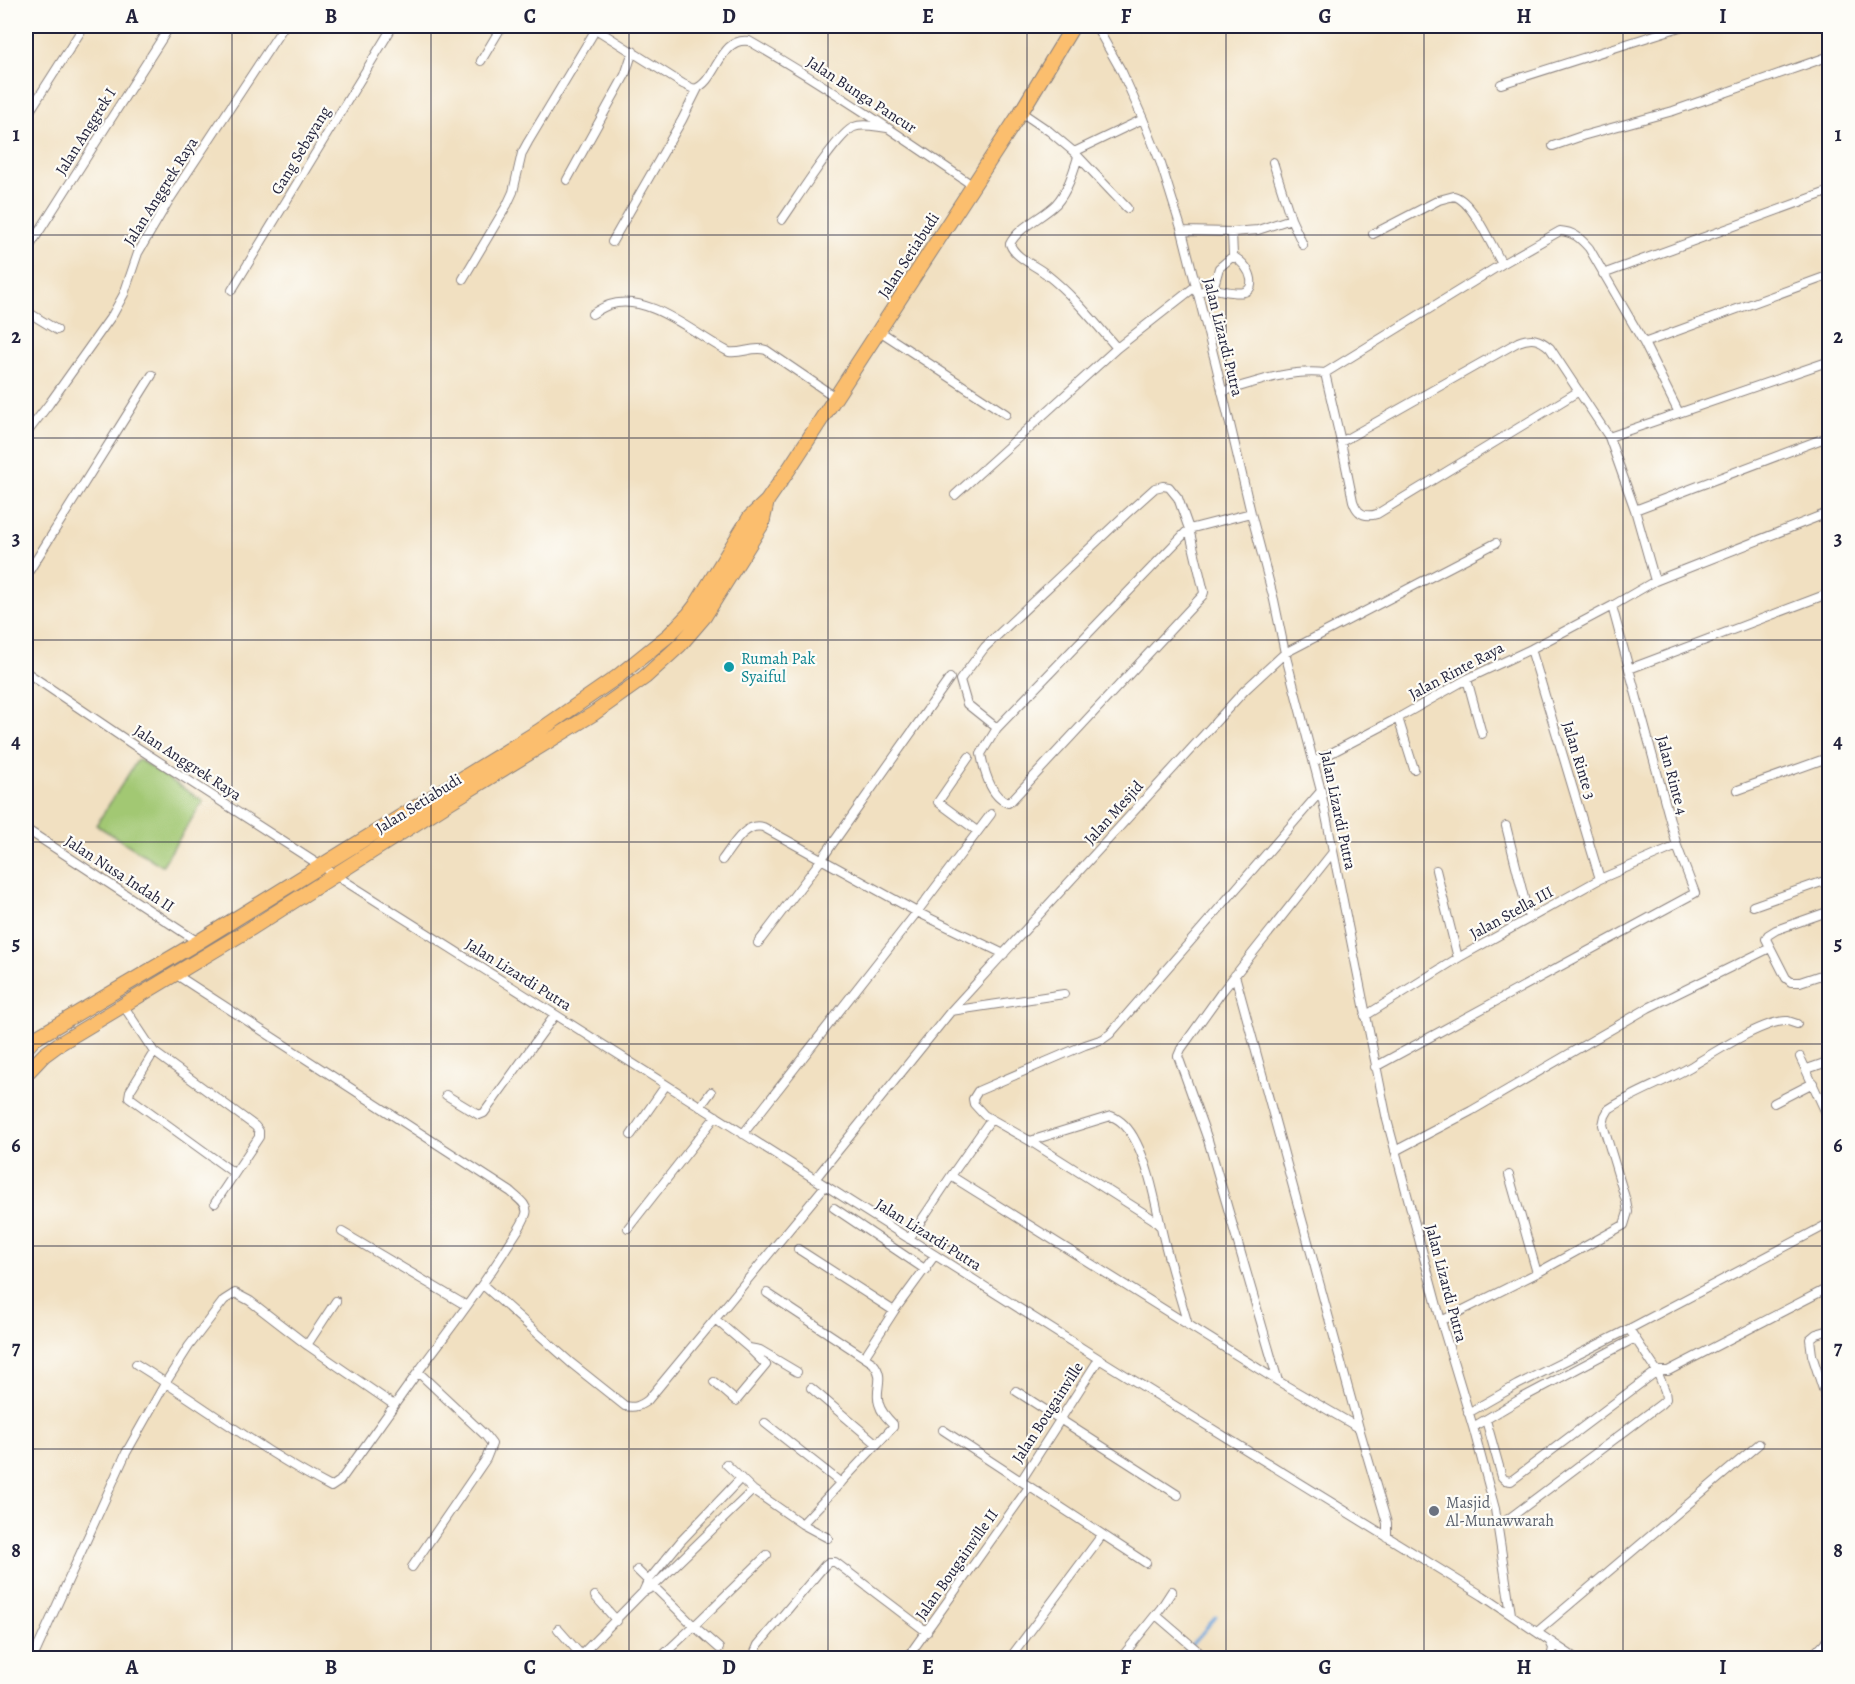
<svg xmlns="http://www.w3.org/2000/svg" width="1855" height="1684" font-family="Alegreya,serif">
  <rect width="100%" height="100%" fill="#fdfcf7"/>
  <filter id="ink" filterUnits="userSpaceOnUse"><feTurbulence type="fractalNoise" baseFrequency=".0167" numOctaves="2"/><feDisplacementMap in="SourceGraphic" scale="12" xChannelSelector="R" yChannelSelector="G"/><feConvolveMatrix kernelMatrix="1 2 1 2 8 2 1 2 1" color-interpolation-filters="sRGB"/></filter>
  <filter id="wash" filterUnits="userSpaceOnUse"><feTurbulence type="fractalNoise" baseFrequency=".008" numOctaves="4" result="noise"/><feDisplacementMap in="SourceGraphic" scale="24" xChannelSelector="R" yChannelSelector="G"/><feGaussianBlur stdDeviation="1.35" result="paint"/><feColorMatrix in="noise" values="0 0 0 0 0 0 0 0 0 0 0 0 0 0 0 0 0 1.4 0 .05"/><feComposite in="paint" operator="in"/></filter>
  <g filter="url(#wash)">
    <rect width="100%" height="100%" fill="#f1e0c1"/>
    <!-- green -->
    <path fill="#a2c873" stroke="#627557" stroke-width="1.5" d="M138 759 203 801 162 866 96 825Z"/>
    <g fill="none" stroke-linecap="round" stroke-linejoin="round">
      <!-- stream -->
      <path stroke="#6ea5dc" stroke-width="3" d="M1180 1658 1216 1617"/>
    </g>
  </g>
  <g filter="url(#ink)">
    <g fill="none" stroke-linecap="round" stroke-linejoin="round">
      <!-- street casing -->
      <g stroke="#8a817e" stroke-width="10">
        <path id="street" d="M591 26 683 84 694 89C717 83 719 36 749 41 826 85 899 135 972 185
          M1096 26 1122 72 1143 119 1161 164 1182 231 1216 365 1251 513 1274 600 1285 653 1321 791 1387 1120 1441 1321 1473 1427 1495 1509 1511 1614
          M481 61 502 26
          M1501 84 1683 26
          M26 95 34 104
          M1021 112 1049 131 1074 152 1127 208
          M26 117 84 26
          M1553 146 1582 136 1673 111 1830 56
          M1074 152 1143 119
          M1273 162 1291 219
          M567 180 625 75 633 51
          M782 220C795 202 837 134 854 127 863 123 877 127 887 128
          M1182 231 1232 232 1258 230 1291 219 1303 245
          M1373 234 1439 200 1454 196C1473 201 1492 247 1502 264
          M612 242 682 120 698 88
          M26 252 170 26
          M1603 274 1830 191
          M463 279 507 205 513 192 522 153 528 142 596 29
          M1213 289 1219 268 1233 256 1232 232
          M232 290 393 26
          M1197 293C1202 291 1207 289 1212 289 1223 289 1254 302 1251 279 1249 268 1241 261 1233 256
          M26 311 57 330
          M592 314C597 311 603 307 609 305 648 291 696 336 729 352 742 354 753 346 766 350L835 397
          M878 330 1006 414
          M1644 343 1830 275
          M1117 348 1196 286
          M1325 373 1341 442 1353 501C1357 513 1364 518 1377 514L1579 391
          M1222 392C1256 382 1289 369 1325 373L1502 264 1560 231C1574 232 1580 238 1589 248L1644 343 1679 413
          M26 434 49 404 113 314 124 294 138 253 168 202 284 26
          M1609 437 1830 361
          M1341 442 1518 342C1531 337 1539 338 1550 348L1609 437 1635 510 1655 581
          M955 495 1117 348C1095 323 1073 295 1046 274 1035 265 1015 258 1010 244 1018 227 1042 218 1056 204 1067 192 1073 173 1078 157
          M1635 510 1830 436
          M26 576 152 375
          M1531 649 1600 879
          M1629 669 1830 593
          M26 672 135 746 321 866 1099 1359 1483 1596 1575 1658
          M1467 679 1482 734
          M1398 718 1414 769
          M997 728 967 704 960 680 985 647 1126 514 1155 488 1163 486 1169 487 1178 498 1189 529 1204 592 1203 595 1011 801 1008 803C990 797 984 770 981 754L997 728 1189 529 1251 513
          M969 757 938 802 977 831
          M1314 762 1398 718 1467 679 1531 649 1612 606 1655 581 1830 512
          M1738 790 1830 757
          M1506 826 1529 918
          M26 829 198 942
          M722 860C732 847 745 822 763 827L917 912 1004 954
          M1436 870 1458 958
          M1753 906 1830 879
          M1830 911 1776 930 1768 935 1766 939 1786 978 1791 982H1800L1830 972
          M758 943 821 860 950 678
          M175 974 511 1192C517 1198 529 1205 526 1214 523 1225 513 1237 507 1247 480 1291 448 1331 418 1372L485 1435 492 1444 486 1459 412 1567
          M1235 975 1359 1428 1387 1523V1537
          M123 1005 154 1052 255 1126 259 1131V1137L215 1203
          M951 1011 1064 994
          M1365 1016 1458 958 1600 879 1677 846
          M154 1052 130 1091 129 1097 234 1173
          M1800 1057 1827 1115 1830 1117
          M1375 1067 1695 893 1677 846 1612 606
          M1807 1069 1830 1061
          M446 1095 479 1115 484 1113 555 1015
          M1774 1103 1813 1083
          M700 1107 711 1092
          M743 1134 917 912 991 814
          M631 1135 666 1085
          M1030 1141 1111 1116C1122 1120 1131 1132 1136 1142 1149 1167 1155 1200 1161 1227 1168 1260 1179 1293 1188 1325
          M1395 1151 1471 1111 1648 1008 1770 948
          M1509 1175 1537 1273
          M951 1176 991 1119
          M815 1179 951 1011 1245 690 1285 653 1496 543
          M834 1208 926 1270
          M1161 1227 1153 1219 1030 1141 984 1115 974 1104 973 1099 978 1091 1085 1045 1103 1039 1110 1034 1321 791
          M628 1228 716 1116
          M342 1232 467 1306
          M909 1239 951 1176 1278 1381 1359 1428
          M798 1249 894 1311
          M483 1285 571 1363 625 1406C635 1408 640 1406 648 1400L825 1186
          M715 1319 749 1348 760 1350 797 1372
          M1441 1321 1537 1273 1624 1225 1628 1212 1626 1201 1603 1125 1605 1116 1609 1109C1635 1092 1665 1082 1692 1066 1712 1054 1765 1019 1788 1021 1791 1022 1794 1023 1797 1024
          M1629 1329 1657 1371H1668L1830 1287
          M1830 1330 1816 1334 1810 1339 1812 1355 1830 1411
          M307 1345 336 1301
          M865 1356 894 1311 935 1255
          M136 1364C201 1404 262 1451 331 1487L340 1481 418 1372
          M1278 1381 1208 1140 1178 1056 1181 1049 1221 993 1333 852
          M714 1382 736 1401 766 1365 749 1348
          M811 1388 877 1444
          M1016 1391 1178 1495
          M1468 1413 1517 1385 1629 1329 1830 1223
          M1486 1420 1502 1477 1505 1480 1511 1481 1657 1371 1665 1391 1666 1399 1661 1404 1499 1526
          M765 1423 841 1483
          M1473 1427 1522 1398 1635 1338
          M943 1430 1146 1563
          M726 1464 753 1490 802 1524 893 1427V1424C887 1418 881 1412 879 1404 874 1388 886 1378 873 1363L767 1293
          M1021 1481 1099 1359
          M802 1524 828 1538
          M637 1570 694 1626 660 1658
          M643 1592 648 1581 681 1541 741 1478
          M595 1596 617 1621
          M1156 1615 1206 1658
          M558 1629 581 1655
          M1537 1632 1759 1444
          M1550 1642 1553 1648 1551 1658
          M719 1648 694 1626 767 1555
          M33 1658 126 1453 166 1382 189 1346 224 1300 235 1293 250 1301 307 1345 394 1405
          M578 1658 643 1592 653 1587 753 1490
          M755 1658V1652L758 1645 825 1565 829 1562H835L927 1632
          M907 1658 1029 1487
          M1010 1658 1102 1535
          M1121 1658 1161 1608 1172 1591
          M1810 1658 1830 1637"/>
      </g>
      <!-- primary casing -->
      <g stroke="#8a817e" stroke-width="16">
        <path id="primary" d="M26 1048 34 1039 198 942 539 731 617 677 669 635 689 614 696 605 750 517 767 501 789 469 1021 112 1073 26
          M26 1074 44 1055 59 1044 250 929 451 801 593 714 645 677 680 645 704 617 762 524 767 501"/>
      </g>
      <!-- street -->
      <use href="#street" stroke="#fff" stroke-width="8"/>
      <!-- primary -->
      <use href="#primary" stroke="#fbbe6e" stroke-width="14"/>
    </g>
  </g>
  <!-- grid -->
  <path fill="none" stroke="#22223b" stroke-width="1.5" stroke-opacity="0.55" d="M232 26V1658M431 26V1658M629 26V1658M828 26V1658M1027 26V1658M1226 26V1658M1424 26V1658M1623 26V1658M26 235H1830M26 438H1830M26 640H1830M26 842H1830M26 1044H1830M26 1246H1830M26 1449H1830"/>
  <!-- markers -->
  <circle fill="#0f9aa8" stroke="#fdfcf7" stroke-width="2" cx="729" cy="667" r="6"/>
  <circle fill="#6b7280" stroke="#fdfcf7" stroke-width="2" cx="1434" cy="1511" r="6"/>
  <g text-anchor="middle" stroke-width="4.5" stroke-linejoin="round" paint-order="stroke">
    <!-- street labels -->
    <g font-size="16" fill="#22223b" stroke="#fdfcf7">
      <text transform="translate(862 94) rotate(33)" y="6">Jalan Bunga Pancur</text>
      <text transform="translate(85 131) rotate(-58)" y="6">Jalan Anggrek I</text>
      <text transform="translate(300 150) rotate(-59)" y="6">Gang Sebayang</text>
      <text transform="translate(160 191) rotate(-58)" y="6">Jalan Anggrek Raya</text>
      <text transform="translate(908 255) rotate(-57)" y="6">Jalan Setiabudi</text>
      <text transform="translate(1224 337) rotate(76)" y="6">Jalan Lizardi Putra</text>
      <text transform="translate(1456 670) rotate(-28)" y="6">Jalan Rinte Raya</text>
      <text transform="translate(1580 760) rotate(73)" y="6">Jalan Rinte 3</text>
      <text transform="translate(188 762) rotate(33)" y="6">Jalan Anggrek Raya</text>
      <text transform="translate(1673 775) rotate(75)" y="6">Jalan Rinte 4</text>
      <text transform="translate(418 803) rotate(-32)" y="6">Jalan Setiabudi</text>
      <text transform="translate(1339 810) rotate(78)" y="6">Jalan Lizardi Putra</text>
      <text transform="translate(1113 812) rotate(-48)" y="6">Jalan Mesjid</text>
      <text transform="translate(120 873) rotate(33)" y="6">Jalan Nusa Indah II</text>
      <text transform="translate(1511 912) rotate(-29)" y="6">Jalan Stella III</text>
      <text transform="translate(519 974) rotate(32)" y="6">Jalan Lizardi Putra</text>
      <text transform="translate(929 1234) rotate(32)" y="6">Jalan Lizardi Putra</text>
      <text transform="translate(1447 1283) rotate(75)" y="6">Jalan Lizardi Putra</text>
      <text transform="translate(1047 1412) rotate(-57)" y="6">Jalan Bougainville</text>
      <text transform="translate(956 1564) rotate(-55)" y="6">Jalan Bougainville II</text>
    </g>
    <!-- culture labels -->
    <g font-size="16" fill="#0d838f" stroke="#fdfcf7" text-anchor="start">
      <text x="741" y="664">Rumah Pak<tspan x="741" dy="18">Syaiful</tspan></text>
    </g>
    <!-- worship labels -->
    <g font-size="16" fill="#5b616d" stroke="#fdfcf7" text-anchor="start">
      <text x="1446" y="1508">Masjid<tspan x="1446" dy="18">Al-Munawwarah</tspan></text>
    </g>
  </g>
  <!-- margin -->
  <rect width="1855" height="1684" fill="none" stroke="#fdfcf7" stroke-width="66"/>
  <rect x="33" y="33" width="1789" height="1618" fill="none" stroke="#22223b" stroke-width="2"/>
  <g font-size="20" text-anchor="middle" font-weight="bold" fill="#22223b">
    <text x="132" y="23">A</text>
    <text x="331" y="23">B</text>
    <text x="530" y="23">C</text>
    <text x="729" y="23">D</text>
    <text x="928" y="23">E</text>
    <text x="1126" y="23">F</text>
    <text x="1325" y="23">G</text>
    <text x="1524" y="23">H</text>
    <text x="1723" y="23">I</text>
    <text x="16" y="141">1</text>
    <text x="1838" y="141">1</text>
    <text x="16" y="343">2</text>
    <text x="1838" y="343">2</text>
    <text x="16" y="545">3</text>
    <text x="1838" y="545">3</text>
    <text x="16" y="748">4</text>
    <text x="1838" y="748">4</text>
    <text x="16" y="950">5</text>
    <text x="1838" y="950">5</text>
    <text x="16" y="1152">6</text>
    <text x="1838" y="1152">6</text>
    <text x="16" y="1354">7</text>
    <text x="1838" y="1354">7</text>
    <text x="16" y="1557">8</text>
    <text x="1838" y="1557">8</text>
    <text x="132" y="1674">A</text>
    <text x="331" y="1674">B</text>
    <text x="530" y="1674">C</text>
    <text x="729" y="1674">D</text>
    <text x="928" y="1674">E</text>
    <text x="1126" y="1674">F</text>
    <text x="1325" y="1674">G</text>
    <text x="1524" y="1674">H</text>
    <text x="1723" y="1674">I</text>
  </g>
</svg>
